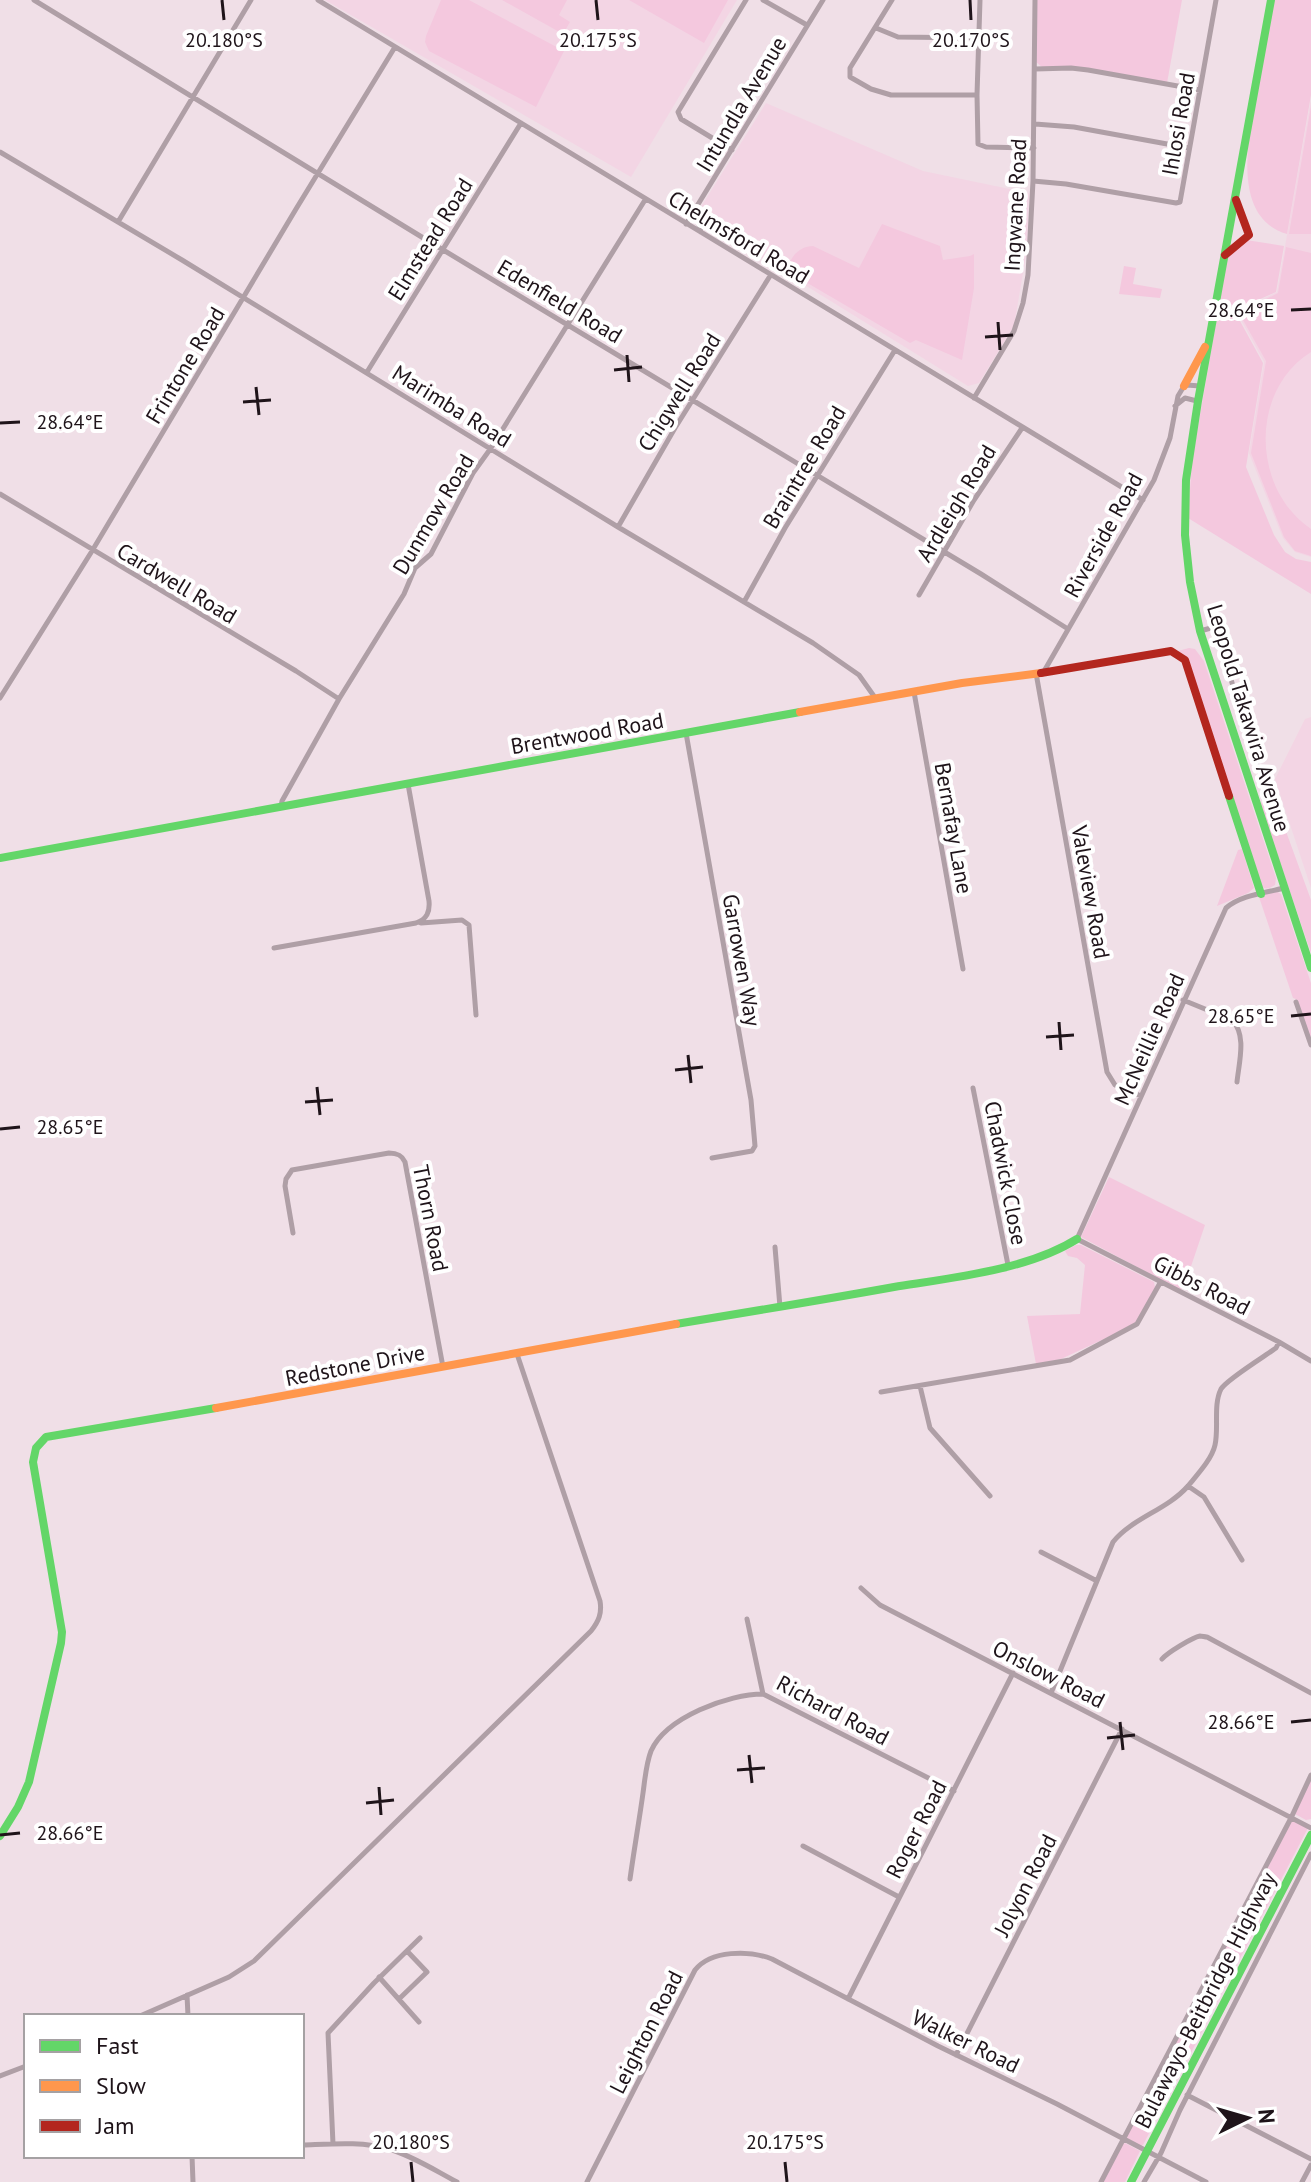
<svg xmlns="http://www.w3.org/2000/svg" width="1311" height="2182" font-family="'PT Sans',sans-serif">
  <rect width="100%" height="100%" fill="#f0dfe7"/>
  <!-- built -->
  <path fill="#f3d5e4" d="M325 0H737L631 177Z
    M1311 99V557L1295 552 1283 538 1249 453 1264 362 1241 320 1248 306 1277 292Z
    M766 103 923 171 1029 193 1027 249 1014 326 979 383 968 386 703 222 699 216V210Z
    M1311 717V888L1275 779 1305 719Z"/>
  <!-- green -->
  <path fill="#f4c8de" d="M441 0H469L564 51 536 107 429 51 425 42 426 36Z
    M502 0H567L559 15 570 22 563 34Z
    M629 0H728L704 43Z
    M1037 0H1182L1167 83 1088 69 1042 67 1036 62Z
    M1274 0H1311V95L1287 234C1228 217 1250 129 1258 85 1263 57 1269 28 1274 0Z
    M1311 106V234H1289Z
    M882 224 940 246 943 260 970 256 974 254V288L962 360 916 340 910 343 792 274 788 270C789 257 800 246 813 246L859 268Z
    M1246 240 1284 246 1276 292 1247 305 1240 321 1263 363 1246 467 1274 535 1285 552 1296 559 1311 562V594L1188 518 1192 461 1227 260 1230 252Z
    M1286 247 1311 253V352C1249 391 1252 489 1311 529V556L1295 551 1284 537 1251 453 1266 361 1243 320 1249 308 1278 293Z
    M1124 266 1136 268 1133 284 1162 289 1160 298 1119 294Z
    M1189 648 1195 649 1204 661 1276 878 1275 885C1269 889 1265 890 1259 885L1186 658 1178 651Z
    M1272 793 1311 900V953L1260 804Z
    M1242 849 1254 888 1248 893 1217 906 1238 850Z
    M1276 891 1281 894 1311 983V1042L1296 999 1293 998 1259 897Z
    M1109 1177 1205 1225 1184 1287 1180 1290 1081 1237Z
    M1076 1245H1081L1154 1282 1155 1287 1139 1320 1132 1326 1061 1359 1036 1364 1027 1316 1080 1314 1085 1265 1077 1258 1068 1256 1065 1251Z
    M1311 1778V1819L1306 1820 1295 1814Z
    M1292 1819 1308 1828 1143 2145 1140 2147 1125 2139Z
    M1125 2143 1140 2151 1125 2182H1103L1123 2144Z"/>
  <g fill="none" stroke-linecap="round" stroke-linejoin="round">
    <!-- street -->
    <path stroke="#af9fa6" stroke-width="5" d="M34 0 425 239 981 574 1068 629
      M318 0 1143 500
      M763 0 807 25
      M892 0 850 68V77L871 89 891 95H977
      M980 0 977 95 978 144 986 147 1034 148
      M876 28 898 37 979 38
      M1035 69 1071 68 1088 70 1200 90
      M1035 124 1074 127 1189 148
      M732 150 681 119 678 112 746 0
      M0 152 182 260 618 527 813 643 859 675 876 699
      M1033 181 1066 184 1176 203 1180 202 1216 0
      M695 211 701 232
      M118 222 251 0
      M686 224 823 0
      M367 372 521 123
      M974 398 1014 331 1023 303 1028 275 1033 181 1035 0
      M1175 406 1185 398 1197 401
      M0 494 296 671 339 699
      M618 527 675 428 770 276
      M919 595 974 500 1022 428
      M744 602 785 528 895 350
      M1200 631 1211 628 1216 630 1260 775
      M1036 673 1107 1072 1115 1085 1141 1096
      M1043 673 1154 480 1170 438 1178 396 1184 386 1187 385 1200 386
      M914 692 963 969
      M0 698 92 551 296 209 395 47
      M686 733 751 1100 755 1146 752 1151 712 1158
      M281 807 282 801 339 699 404 594 415 568 431 554 473 473 491 448 645 200
      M1284 888C1265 893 1241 895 1226 908L1077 1239 1279 1342 1311 1361
      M421 923 462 920 469 925 476 1015
      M274 948 416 923C427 919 430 912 429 901L408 784
      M1183 1000 1232 1020C1247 1035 1239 1062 1237 1082
      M1296 1002 1311 1045
      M973 1088 1008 1265
      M293 1233 285 1186 286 1179 292 1170 389 1153C397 1153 402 1155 405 1162L443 1367
      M775 1247 780 1307
      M920 1386 930 1428 990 1496
      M881 1392 1070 1360 1137 1324 1160 1283
      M1188 1486 1204 1497 1242 1560
      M1041 1552 1097 1581
      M861 1588 880 1605 1311 1828
      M747 1619 763 1694 954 1791
      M1162 1659C1167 1653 1193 1637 1200 1636 1202 1636 1205 1637 1207 1637L1311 1693
      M1051 1693 1113 1542C1132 1518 1167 1510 1188 1486 1197 1475 1212 1459 1215 1445 1219 1428 1213 1405 1221 1389 1226 1380 1265 1356 1276 1348L1279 1342
      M803 1846 899 1897
      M630 1879C634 1850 639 1822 643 1793 645 1779 646 1764 651 1751 666 1717 729 1694 763 1694
      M379 1977 419 2022
      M187 1995 188 2016
      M399 1999 427 1972 407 1951
      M848 1999 1013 1673
      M140 2016 229 1977 254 1961 591 1631C599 1621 602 1613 600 1601L517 1354
      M956 2055 1122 1729
      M0 2076 26 2066
      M1187 2095 1311 2159
      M333 2144 328 2033 374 1983 420 1938
      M302 2145C331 2144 362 2141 389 2149 413 2156 436 2171 457 2182
      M192 2156 193 2182
      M587 2182 695 1970C711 1950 749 1950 772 1959L938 2046 1057 2104 1206 2182
      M1101 2182 1291 1818 1311 1775
      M1144 2182 1161 2153 1180 2110 1311 1854
      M1302 2182 1311 2165"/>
    <!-- fast -->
    <path stroke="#63d668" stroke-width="8" d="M1271 0 1198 401 1186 480 1185 535 1190 582 1200 631 1311 968
      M1229 796 1261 894
      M0 858 800 712
      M676 1324C749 1312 822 1300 894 1287 951 1278 1028 1270 1077 1239
      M0 1836 18 1807 29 1782 61 1643 62 1632 33 1462 36 1448 46 1437 216 1408
      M1131 2182 1311 1835"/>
    <!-- slow -->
    <path stroke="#ff974d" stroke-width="8" d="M1184 386 1205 347
      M800 712 962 683 1041 673
      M216 1408 676 1324"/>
    <!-- jam -->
    <path stroke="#b3261e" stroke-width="8" d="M1225 255 1249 235 1236 200
      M1041 673 1171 651 1185 660 1229 796"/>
  </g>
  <!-- ticks -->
  <path fill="none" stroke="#1f141a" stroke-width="3" d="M222 0 224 20M596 0 598 20M970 0 971 20M1291 310 1311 309M998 322 1000 350M985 337 1013 335M627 355 629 382M614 370 642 367M256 387 259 415M243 402 271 400M0 423 20 422M1291 1016 1311 1014M1059 1022 1061 1050M1046 1037 1074 1035M688 1055 691 1083M675 1070 703 1067M317 1087 320 1115M305 1102 333 1100M0 1129 20 1127M1120 1722 1123 1750M1291 1722 1311 1720M1107 1738 1135 1735M749 1755 752 1783M737 1770 765 1768M379 1787 381 1815M366 1803 394 1800M0 1835 20 1833M411 2162 413 2182M785 2162 787 2182"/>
  <g text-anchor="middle" stroke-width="8" stroke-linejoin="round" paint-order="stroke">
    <!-- street labels -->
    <g font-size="22" fill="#1f141a" stroke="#fff">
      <text transform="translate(741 104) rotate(-59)" y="8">Intundla Avenue</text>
      <text transform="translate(1178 124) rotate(-80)" y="8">Ihlosi Road</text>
      <text transform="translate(1015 205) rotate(-87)" y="8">Ingwane Road</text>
      <text transform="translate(739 237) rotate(31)" y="8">Chelmsford Road</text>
      <text transform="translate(430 239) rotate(-58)" y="8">Elmstead Road</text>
      <text transform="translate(560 301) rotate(31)" y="8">Edenfield Road</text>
      <text transform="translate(185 365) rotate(-59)" y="8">Frintone Road</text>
      <text transform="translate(679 392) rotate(-58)" y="8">Chigwell Road</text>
      <text transform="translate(452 406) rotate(32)" y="8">Marimba Road</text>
      <text transform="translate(804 467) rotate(-59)" y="8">Braintree Road</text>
      <text transform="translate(956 503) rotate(-59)" y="8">Ardleigh Road</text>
      <text transform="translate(433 514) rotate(-59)" y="8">Dunmow Road</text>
      <text transform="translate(1103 535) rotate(-61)" y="8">Riverside Road</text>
      <text transform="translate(177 583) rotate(31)" y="8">Cardwell Road</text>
      <text transform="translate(1249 718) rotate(73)" y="8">Leopold Takawira Avenue</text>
      <text transform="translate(587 733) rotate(-10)" y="8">Brentwood Road</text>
      <text transform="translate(954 828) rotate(80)" y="8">Bernafay Lane</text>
      <text transform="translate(1091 892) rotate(80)" y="8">Valeview Road</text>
      <text transform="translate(742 960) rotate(80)" y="8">Garrowen Way</text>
      <text transform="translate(1149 1039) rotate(-66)" y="8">McNeillie Road</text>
      <text transform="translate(1006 1173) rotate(79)" y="8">Chadwick Close</text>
      <text transform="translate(431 1218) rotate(79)" y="8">Thorn Road</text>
      <text transform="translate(1202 1285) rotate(27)" y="8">Gibbs Road</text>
      <text transform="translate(355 1365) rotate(-11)" y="8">Redstone Drive</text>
      <text transform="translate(1049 1674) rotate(27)" y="8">Onslow Road</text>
      <text transform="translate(833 1710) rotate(28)" y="8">Richard Road</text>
      <text transform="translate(916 1829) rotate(-63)" y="8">Roger Road</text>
      <text transform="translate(1025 1885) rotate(-63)" y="8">Jolyon Road</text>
      <text transform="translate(1205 2000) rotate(-63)" y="8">Bulawayo-Beitbridge Highway</text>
      <text transform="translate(646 2032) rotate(-63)" y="8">Leighton Road</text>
      <text transform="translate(966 2041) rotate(26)" y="8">Walker Road</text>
    </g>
  </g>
  <g font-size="20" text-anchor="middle" fill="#1f141a" stroke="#fff" stroke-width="8" stroke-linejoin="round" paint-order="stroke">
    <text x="224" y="47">20.180°S</text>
    <text x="598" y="47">20.175°S</text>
    <text x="971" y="47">20.170°S</text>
    <text x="1241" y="317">28.64°E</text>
    <text x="70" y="429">28.64°E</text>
    <text x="1241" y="1023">28.65°E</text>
    <text x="70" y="1134">28.65°E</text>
    <text x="1241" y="1729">28.66°E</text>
    <text x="70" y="1840">28.66°E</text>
    <text x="411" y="2149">20.180°S</text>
    <text x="785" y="2149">20.175°S</text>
  </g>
  <!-- legend -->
  <rect x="24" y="2014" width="280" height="144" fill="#ffffff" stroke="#a5a1a3" stroke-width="2"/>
  <rect x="40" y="2040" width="40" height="12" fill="#63d668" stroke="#a5a1a3" stroke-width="2"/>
  <text x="96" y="2054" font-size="24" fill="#1f141a">Fast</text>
  <rect x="40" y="2080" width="40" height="12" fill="#ff974d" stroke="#a5a1a3" stroke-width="2"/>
  <text x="96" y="2094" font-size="24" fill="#1f141a">Slow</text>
  <rect x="40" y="2120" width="40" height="12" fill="#b3261e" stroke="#a5a1a3" stroke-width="2"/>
  <text x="96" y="2134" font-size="24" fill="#1f141a">Jam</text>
  <!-- north arrow -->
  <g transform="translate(1247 2118) rotate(85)" stroke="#ffffff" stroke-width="6" paint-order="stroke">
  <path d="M0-6L14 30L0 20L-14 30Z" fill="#1f141a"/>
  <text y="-12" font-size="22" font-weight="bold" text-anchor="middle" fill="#1f141a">N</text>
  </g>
</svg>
